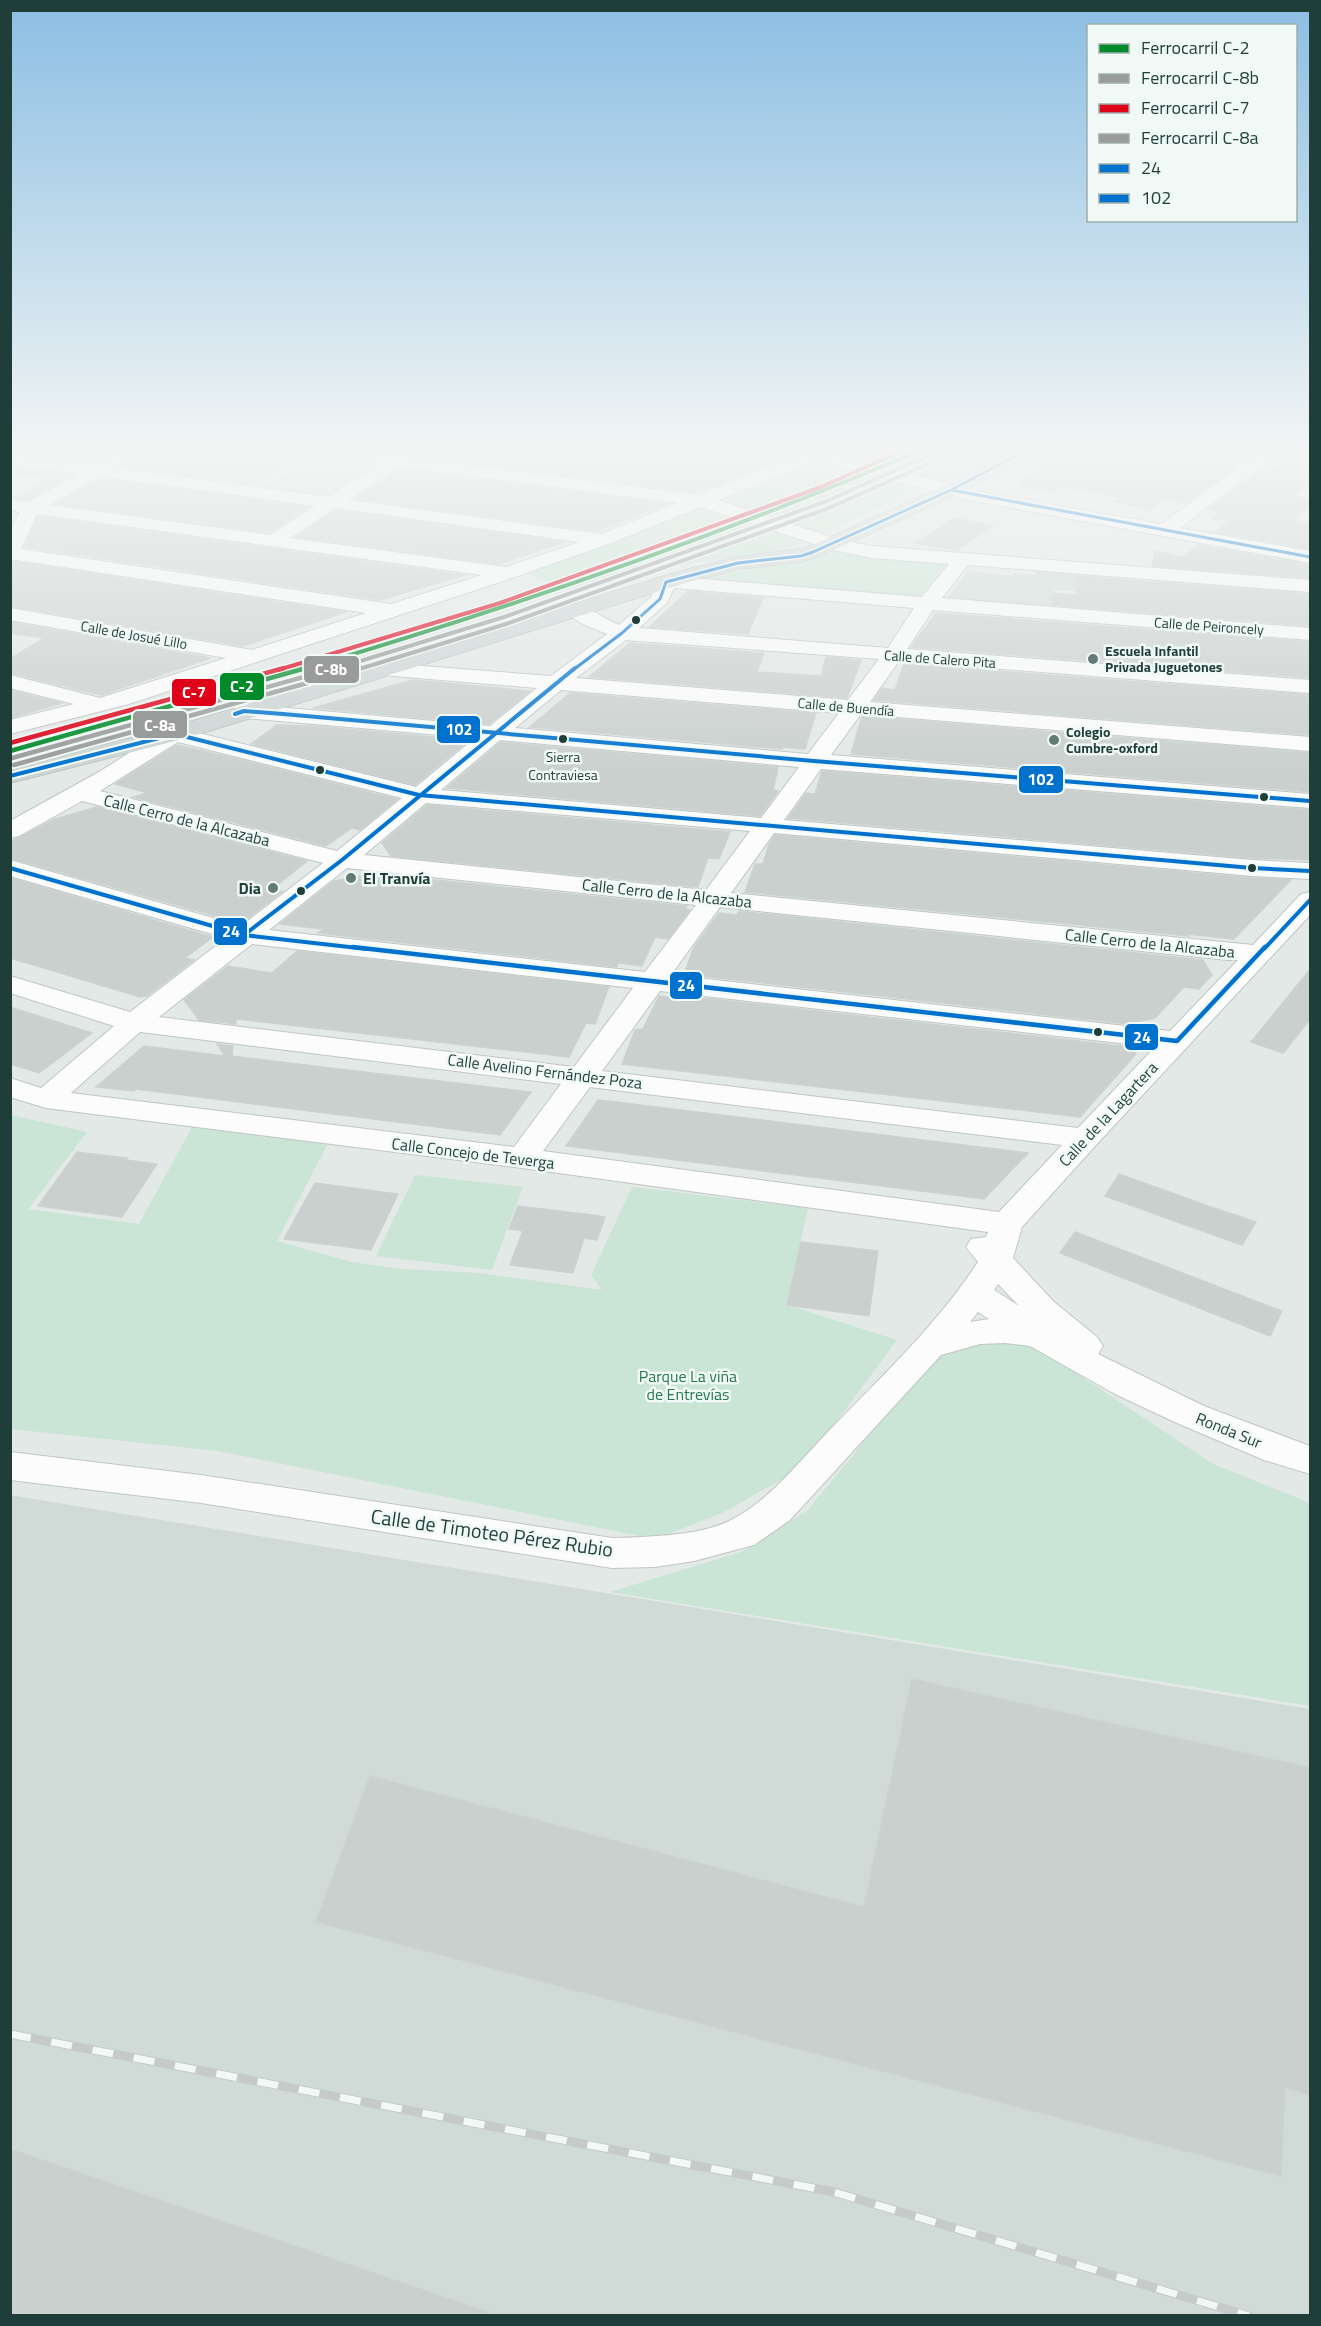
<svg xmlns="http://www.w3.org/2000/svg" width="1321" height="2326" font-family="'Titillium Web',sans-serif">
  <rect width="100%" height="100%" fill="#e3e9e7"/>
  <!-- built -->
  <path fill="#d0dbd8" d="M1037 570 1077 573 1076 591 1053 590 1052 606 945 601 968 571 1013 576 1014 573 1036 575Z
    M10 1495 1310 1709V2315H11Z"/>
  <!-- green -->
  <path fill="#cae4d5" d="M504 449H624L585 480 478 467Z
    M959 449H1001L941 484 911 476Z
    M315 456 377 464 329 497 264 488Z
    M820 461 923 487 791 547 762 554 692 563 632 578 581 595 523 572Z
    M842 550 946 564 919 598 704 582 708 576 816 558Z
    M11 1115 87 1132 28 1209 139 1224 197 1118 331 1138 277 1241 352 1262 401 1269 480 1273 602 1290 591 1275 632 1187 808 1208 787 1305 897 1340 802 1468 722 1513 655 1539 218 1451 11 1429Z
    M415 1175 523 1187 492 1270 376 1256Z
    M986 1341 1034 1345 1213 1464 1310 1503V1706L610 1592 741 1552 807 1511 942 1347Z"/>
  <!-- building -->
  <path fill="#cad0ce" stroke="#ccd2d0" stroke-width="1.5" d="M54 449H118L94 463 42 456Z
    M145 449H289L295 456 251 484 120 467Z
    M426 449 537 461 548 454 609 464 610 449H749L792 455 697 492 415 456Z
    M856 449H953L954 456 905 469 855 458Z
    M1070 449 1096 453 1103 449H1117L1191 464 1200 458 1238 466 1186 503 1164 498 1150 509 1116 502 1121 498 1063 486 1053 493 1018 485Z
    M1302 449H1311V482L1293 496 1311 500V506L1293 520 1311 524V549L1215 532 1229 521 1213 518 1222 511 1209 509 1259 471 1270 473Z
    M21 468 72 475 28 500 13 498 48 478 12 473Z
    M400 469 668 504 597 531 355 499Z
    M99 478 309 507 269 533 56 504Z
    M336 510 565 542 500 564 296 537Z
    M38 516 465 575 380 600 24 547Z
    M956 518 993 526 957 550 915 543Z
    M1198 545 1311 565V578L1152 566 1155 551 1182 557Z
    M10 561 346 612 243 646 10 606Z
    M1077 576 1311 594V626L1052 605 1053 593 1076 595Z
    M688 591 763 598 748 634 649 627Z
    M936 613 1311 642V678L911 647Z
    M10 622 211 658 102 695 91 693 10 673V659L44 638 10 633Z
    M630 643 764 653 757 672 821 676 826 657 861 660 847 698 589 677Z
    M904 664 1311 695V735L874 700 882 688 895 690Z
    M412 680 447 683 530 691 489 724 313 708Z
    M10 690 62 703 10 718Z
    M570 693 816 713 805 749 783 747 782 749 530 727Z
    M862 716 1311 753V792L851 754Z
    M277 725 314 726 469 740 415 785 251 744Z
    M501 742 778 767 773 790 778 791 760 816 447 788Z
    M177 745 230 757 397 799 360 830 352 828 326 846 133 797 148 793 115 784Z
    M822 771 1311 810V860L1252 858 788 818 806 793 815 794Z
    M427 805 730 832 719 859 708 858 698 887 391 856 382 843Z
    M97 807 307 861 266 894 283 891 244 921H233L10 858V842L55 819Z
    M775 835 1252 878 1291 880 1234 939 1187 934 1189 936 745 892 755 864H763L769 844Z
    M361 876 409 880 407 877 687 906 685 909 690 910 668 939 655 937 642 966 618 963 617 967 318 933 323 929 280 924 334 881Z
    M10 878 213 937 185 958 194 960 147 996 140 997 10 958Z
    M739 911 1203 960 1212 975 1199 989 1184 987 1155 1018 1128 1024 684 974 694 947 719 913 737 915Z
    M297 951 609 987 595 1024 586 1023 569 1057 236 1019V1024L199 1020 184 1000 228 966 272 973Z
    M1311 968V1018L1283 1053 1251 1042Z
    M677 995 1131 1047 1136 1054 1080 1117 622 1064 635 1030 643 1029 659 996 676 998Z
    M10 1007 92 1033 39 1073 10 1064Z
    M217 1044 233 1046 232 1056 531 1092 500 1135 136 1089 134 1091 96 1087 144 1046 225 1056Z
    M598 1100 616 1102 1028 1153 984 1199 566 1146Z
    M77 1152 127 1158 126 1160 157 1164 122 1217 38 1206Z
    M1119 1174 1208 1206 1256 1222 1242 1245 1105 1196Z
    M315 1183 398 1194 371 1250 284 1239Z
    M518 1206 592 1215 605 1217 597 1240 584 1238 573 1273 510 1265 523 1231 509 1229Z
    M1075 1232 1104 1243 1282 1311 1270 1336 1060 1253Z
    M801 1242 878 1251 869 1316 787 1305Z
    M912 1679 1311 1768V2095L1285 2088 1281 2176 316 1922 370 1776 864 1907Z
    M10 2149 488 2312V2316H10Z"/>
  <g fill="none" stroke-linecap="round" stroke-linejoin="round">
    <!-- minor casing -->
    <g stroke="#c0c6c4" stroke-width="2">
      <path id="minor" d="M123 449H143L114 468 329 497 379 464 299 454 293 453 291 449H338L392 456 404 451 410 452 412 456 411 458 699 495 800 455 799 453 801 449H839L832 454 975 491 1161 524 1265 449H1284L1180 528 1310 551V563L974 501 817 461 718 500 837 539 872 546 1310 580V592L968 565 942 598 1310 628V640L933 610 907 649 1310 680V693L899 661 870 702 1310 737V751L861 714 831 755 1310 794V808L821 769 784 820 1252 860 1310 863V879L1252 876 774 833 731 893 1253 945 1301 894 1310 892V915L1096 1145 1022 1227 1013 1258 1054 1302 1097 1337 1103 1346 1098 1354 1204 1406 1310 1446V1474L1264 1460 1179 1424 1115 1394 1030 1346 1005 1343 980 1344 941 1355 790 1520 754 1545 694 1561 655 1567 612 1568 201 1503 10 1480V1452L201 1475 612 1538C646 1537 699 1536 729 1521 768 1502 797 1464 827 1433 879 1379 937 1325 978 1262L966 1247 971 1239 986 1237 988 1232 522 1168 46 1108 10 1097V1078L41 1088 114 1026 10 993V976L130 1012 226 938 10 876V860L241 926 323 863 82 801 19 836 10 838V821L99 772 167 729 175 727 416 787 475 738 244 718 236 716 233 711 236 706 244 704 490 726 537 688 382 675 374 674 371 669 374 664 382 663 551 676 607 634C593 628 575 623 566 610L569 606C583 602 605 619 619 625L651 597 659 578 666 576 922 597 949 564 872 558 833 550 701 507 611 543 515 577 129 704 10 734V720L74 704 10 688V675L100 698 226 658 10 620V608L252 650 366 613 10 559V532L20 512 10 510V500L28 502 79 474 10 464V454L94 465ZM399 467 678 503 601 534 349 500ZM99 476 315 506 270 535 49 505ZM335 508 579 542 506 567 290 538ZM37 514 482 575 391 604 21 549ZM674 588 914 608 888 648 639 628 667 603ZM626 640 879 659 848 700 576 678ZM561 690 839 713 808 754 515 728ZM500 740 799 767 761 818 441 790ZM178 742 402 798 337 851 100 791ZM426 803 750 831 706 890 364 855ZM347 868 696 905 645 972 269 930ZM720 907 1228 960H1238L1170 1031 671 975ZM252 944 633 988 574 1067 159 1017ZM660 991 1155 1047 1078 1128 602 1071ZM140 1032 561 1084 514 1147 71 1093ZM590 1087 1062 1145 999 1212 543 1151ZM998 1284 1019 1306 994 1290ZM978 1312 989 1319 970 1322Z"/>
    </g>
    <!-- major casing -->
    <g stroke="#bbc5c4" stroke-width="2">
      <path id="major" d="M1016 449H1038L1035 453 958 494 820 556 801 562 738 569 695 580 183 739 10 783V768L167 729 681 571 738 557 806 548 944 486Z"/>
    </g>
    <!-- minor -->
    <use href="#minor" fill="#fbfcfb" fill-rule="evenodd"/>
    <!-- major -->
    <use href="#major" fill="#ccd5d4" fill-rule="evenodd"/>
    <!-- rail casing -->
    <g stroke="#c6cbca" stroke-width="9">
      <path id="rail" d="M10 2034 834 2192 1249 2316"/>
    </g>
    <!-- rail -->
    <use href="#rail" stroke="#f1f9f6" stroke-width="7" stroke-dasharray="21" stroke-linecap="butt"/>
    <!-- bus-1-far2 casing -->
    <g stroke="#f1f9f6" stroke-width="6">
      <path id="bus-1-far2" d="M951 490 1310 557
        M573 670 622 633 660 599 666 582 738 563 801 556 813 552 951 490 1029 449"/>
    </g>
    <!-- bus-1-far1 casing -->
    <g stroke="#f1f9f6" stroke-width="8">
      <path id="bus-1-far1" d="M10 868 244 935 367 949
        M244 935 342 860 575 668
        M1264 949 1310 900"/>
    </g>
    <!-- bus-1 casing -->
    <g stroke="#f1f9f6" stroke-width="9">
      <path id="bus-1" d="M353 947 1177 1041 1265 947"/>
    </g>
    <!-- bus-2 casing -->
    <g stroke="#f1f9f6" stroke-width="8">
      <path id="bus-2" d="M235 714 244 711 283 714 814 761 1310 801
        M10 776 175 734 419 795 1252 868 1310 871"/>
    </g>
    <!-- bus-1-far2 -->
    <use href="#bus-1-far2" stroke="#0072ce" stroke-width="3"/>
    <!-- bus-1-far1 -->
    <use href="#bus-1-far1" stroke="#0072ce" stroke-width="4"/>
    <!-- bus-1 -->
    <use href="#bus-1" stroke="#0072ce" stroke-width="4.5"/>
    <!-- bus-2 -->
    <use href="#bus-2" stroke="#0072ce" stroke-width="4"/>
    <!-- rail-1-far1 casing -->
    <g stroke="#f1f9f6" stroke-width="7">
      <path id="rail-1-far1" d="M300 670C514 607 719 536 924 449"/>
    </g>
    <!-- rail-1 casing -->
    <g stroke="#f1f9f6" stroke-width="8">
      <path id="rail-1" d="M10 751 306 668"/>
    </g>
    <!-- rail-2-far1 casing -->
    <g stroke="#f1f9f6" stroke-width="7">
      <path id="rail-2-far1" d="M331 670 504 617 827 501 927 456"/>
    </g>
    <!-- rail-2 casing -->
    <g stroke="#f1f9f6" stroke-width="8">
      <path id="rail-2" d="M12 758 336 668"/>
    </g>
    <!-- rail-3-far1 casing -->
    <g stroke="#f1f9f6" stroke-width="7">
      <path id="rail-3-far1" d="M278 670 500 603 821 487 906 449"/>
    </g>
    <!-- rail-3 casing -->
    <g stroke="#f1f9f6" stroke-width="8">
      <path id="rail-3" d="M10 743 284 668"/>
    </g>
    <!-- rail-4-far1 casing -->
    <g stroke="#f1f9f6" stroke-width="7">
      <path id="rail-4-far1" d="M356 670 506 624 829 508 930 463"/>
    </g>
    <!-- rail-4 casing -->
    <g stroke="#f1f9f6" stroke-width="8">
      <path id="rail-4" d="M14 765 361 668"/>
    </g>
    <!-- rail-1-far1 -->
    <use href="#rail-1-far1" stroke="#008a29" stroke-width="4"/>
    <!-- rail-1 -->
    <use href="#rail-1" stroke="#008a29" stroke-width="4.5"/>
    <!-- rail-2-far1 -->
    <use href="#rail-2-far1" stroke="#9a9b9b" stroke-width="4"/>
    <!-- rail-2 -->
    <use href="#rail-2" stroke="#9a9b9b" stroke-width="4.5"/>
    <!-- rail-3-far1 -->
    <use href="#rail-3-far1" stroke="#de0118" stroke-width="4"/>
    <!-- rail-3 -->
    <use href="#rail-3" stroke="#de0118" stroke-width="4.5"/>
    <!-- rail-4-far1 -->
    <use href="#rail-4-far1" stroke="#9a9b9b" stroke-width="4"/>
    <!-- rail-4 -->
    <use href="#rail-4" stroke="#9a9b9b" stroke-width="4.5"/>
  </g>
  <!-- sky -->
  <linearGradient id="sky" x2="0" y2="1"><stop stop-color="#8bbee3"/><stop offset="0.58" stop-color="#f2f5f4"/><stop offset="1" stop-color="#f2f5f4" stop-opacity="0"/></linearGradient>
  <rect width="1321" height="775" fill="url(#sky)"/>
  <!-- markers -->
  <g fill="#1f3e3a" stroke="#f1f9f6" stroke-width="2">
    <circle cx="636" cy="620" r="5"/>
    <circle cx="563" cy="739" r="5"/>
    <circle cx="320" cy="770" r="5"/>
    <circle cx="1264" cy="797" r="5"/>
    <circle cx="1252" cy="868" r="5"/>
    <circle cx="301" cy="891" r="5"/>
    <circle cx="1098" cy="1032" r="5"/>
  </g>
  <g fill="#647a77" stroke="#f1f9f6" stroke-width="2">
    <circle cx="1093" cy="659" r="6"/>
    <circle cx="1054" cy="740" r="6"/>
    <circle cx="351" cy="878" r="6"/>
    <circle cx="273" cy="888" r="6"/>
  </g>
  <g text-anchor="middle" stroke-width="5" stroke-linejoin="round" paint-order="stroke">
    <!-- far-street labels -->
    <g font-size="14" fill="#1f3e3a" stroke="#f1f9f6">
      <text transform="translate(1209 626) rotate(4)" y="5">Calle de Peironcely</text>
      <text transform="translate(134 635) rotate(10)" y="5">Calle de Josué Lillo</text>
      <text transform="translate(940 659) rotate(4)" y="5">Calle de Calero Pita</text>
      <text transform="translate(846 707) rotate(5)" y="5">Calle de Buendía</text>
    </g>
    <!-- far-poi labels -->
    <g font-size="14" font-weight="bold" fill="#1f3e3a" stroke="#f1f9f6" text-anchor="start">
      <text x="1105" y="656">Escuela Infantil<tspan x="1105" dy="16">Privada Juguetones</tspan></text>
      <text x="1066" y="737">Colegio<tspan x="1066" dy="16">Cumbre-oxford</tspan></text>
    </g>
    <!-- bus labels -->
    <g font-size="14" fill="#1f3e3a" stroke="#f1f9f6">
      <text x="563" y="762">Sierra<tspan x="563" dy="18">Contraviesa</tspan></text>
    </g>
    <!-- street labels -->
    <g font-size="16" fill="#1f3e3a" stroke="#f1f9f6">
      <text transform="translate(187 820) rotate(14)" y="6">Calle Cerro de la Alcazaba</text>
      <text transform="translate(667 893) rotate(6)" y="6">Calle Cerro de la Alcazaba</text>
      <text transform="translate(1150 943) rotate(6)" y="6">Calle Cerro de la Alcazaba</text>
      <text transform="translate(545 1071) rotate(7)" y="6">Calle Avelino Fernández Poza</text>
      <text transform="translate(1108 1114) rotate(-47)" y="6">Calle de la Lagartera</text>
      <text transform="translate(473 1153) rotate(7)" y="6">Calle Concejo de Teverga</text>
      <text transform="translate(1229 1430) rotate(22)" y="6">Ronda Sur</text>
    </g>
    <!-- poi labels -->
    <g font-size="16" font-weight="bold" fill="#1f3e3a" stroke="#f1f9f6" text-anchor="start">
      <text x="363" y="884">El Tranvía</text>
      <text x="261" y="894" text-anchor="end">Dia</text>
    </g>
    <!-- park labels -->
    <g font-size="16" fill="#257951" stroke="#f1f9f6">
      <text x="688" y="1382">Parque La viña<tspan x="688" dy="18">de Entrevías</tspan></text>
    </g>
    <!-- near-street labels -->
    <g font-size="20" fill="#1f3e3a" stroke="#f1f9f6">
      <text transform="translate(492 1533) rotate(8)" y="7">Calle de Timoteo Pérez Rubio</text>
    </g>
  </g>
  <g stroke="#f1f9f6" stroke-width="2">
    <rect x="303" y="655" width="57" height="29" rx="6" fill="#9a9b9b"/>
    <rect x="219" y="672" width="46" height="29" rx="6" fill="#008a29"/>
    <rect x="171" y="678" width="46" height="29" rx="6" fill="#de0118"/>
    <rect x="132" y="710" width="56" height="29" rx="6" fill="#9a9b9b"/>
    <rect x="436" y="715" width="45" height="29" rx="6" fill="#0072ce"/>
    <rect x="1018" y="765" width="46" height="29" rx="6" fill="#0072ce"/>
    <rect x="213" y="917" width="35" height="29" rx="6" fill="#0072ce"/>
    <rect x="669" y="971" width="34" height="29" rx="6" fill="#0072ce"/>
    <rect x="1124" y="1023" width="35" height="28" rx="6" fill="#0072ce"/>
  </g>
  <g font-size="16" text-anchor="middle" font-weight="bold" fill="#fff">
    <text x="331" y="675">C-8b</text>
    <text x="242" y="692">C-2</text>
    <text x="194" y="698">C-7</text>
    <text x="160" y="731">C-8a</text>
    <text x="459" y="735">102</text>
    <text x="1041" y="785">102</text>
    <text x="231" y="937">24</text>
    <text x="686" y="991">24</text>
    <text x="1142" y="1043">24</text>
  </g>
  <!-- border -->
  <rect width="1321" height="2326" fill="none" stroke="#1f3e3a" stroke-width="24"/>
  <!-- legend -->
  <rect x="1087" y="24" width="210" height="198" fill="#f1f9f6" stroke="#9daeab" stroke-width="1.5"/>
  <rect x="1099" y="44" width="30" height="9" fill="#008a29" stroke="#9daeab" stroke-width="1.5"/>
  <text x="1141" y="54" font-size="18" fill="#1f3e3a">Ferrocarril C-2</text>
  <rect x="1099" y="74" width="30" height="9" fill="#9a9b9b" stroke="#9daeab" stroke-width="1.5"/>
  <text x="1141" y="84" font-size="18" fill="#1f3e3a">Ferrocarril C-8b</text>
  <rect x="1099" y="104" width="30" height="9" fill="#de0118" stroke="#9daeab" stroke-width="1.5"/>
  <text x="1141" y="114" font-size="18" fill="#1f3e3a">Ferrocarril C-7</text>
  <rect x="1099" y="134" width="30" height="9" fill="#9a9b9b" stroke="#9daeab" stroke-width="1.5"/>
  <text x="1141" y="144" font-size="18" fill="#1f3e3a">Ferrocarril C-8a</text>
  <rect x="1099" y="164" width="30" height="9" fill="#0072ce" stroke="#9daeab" stroke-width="1.5"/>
  <text x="1141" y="174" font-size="18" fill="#1f3e3a">24</text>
  <rect x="1099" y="194" width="30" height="9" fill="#0072ce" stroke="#9daeab" stroke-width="1.5"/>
  <text x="1141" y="204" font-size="18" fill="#1f3e3a">102</text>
</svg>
